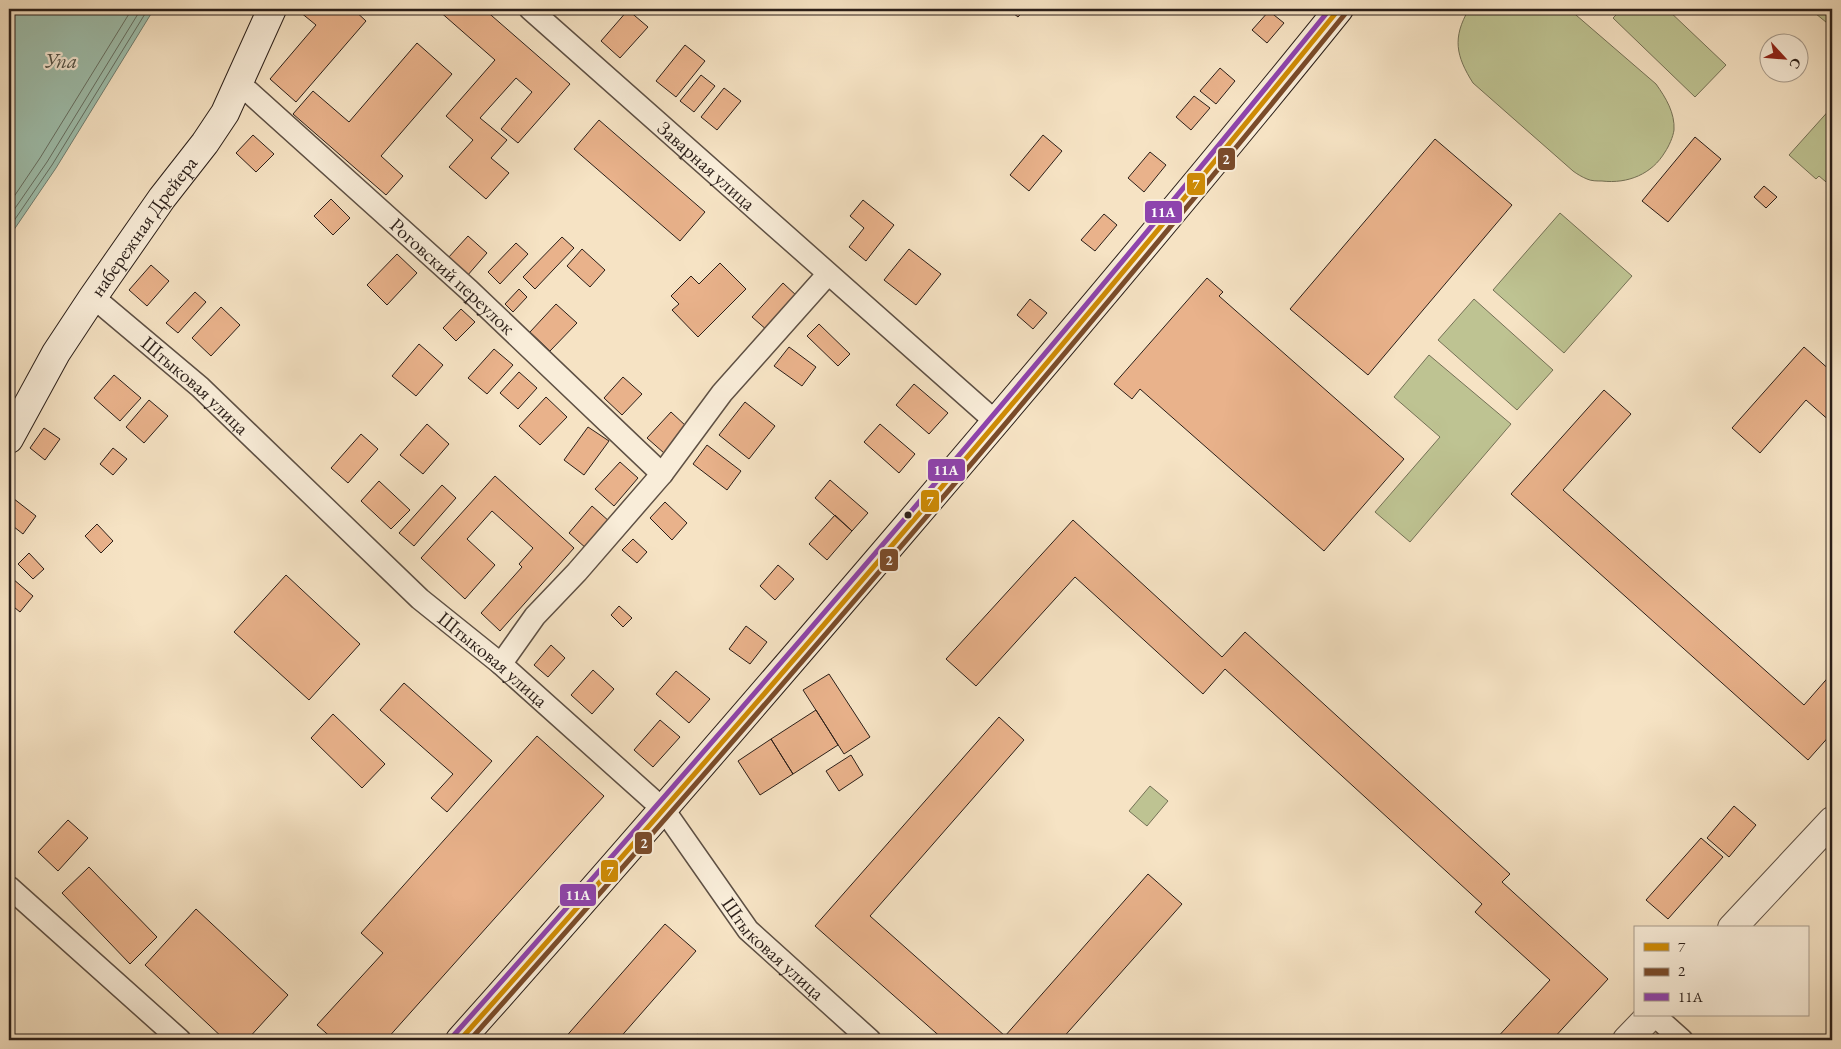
<svg xmlns="http://www.w3.org/2000/svg" width="1841" height="1049" font-family="'EB Garamond',serif">
  <rect width="100%" height="100%" fill="#f6e3c4"/>
  <filter id="stains"><feTurbulence type="fractalNoise" baseFrequency=".004" numOctaves="4"/><feColorMatrix values="0 0 0 0 .2 0 0 0 0 .09 0 0 0 0 .02 0 0 0 .5 -.17"/></filter>
  <radialGradient id="worn" r=".72"><stop offset=".6" stop-color="#630" stop-opacity="0"/><stop offset="1" stop-color="#630" stop-opacity=".3"/></radialGradient>
  <!-- green -->
  <path fill="#bec392" stroke="#747156" d="M1469 9H1569L1656 84C1666 98 1675 113 1674 130 1673 137 1669 146 1665 152 1652 174 1628 184 1602 181 1597 181 1591 181 1587 179 1582 177 1577 174 1573 171L1473 83C1456 56 1452 38 1469 9Z
    M1622 9H1667L1726 65 1695 97 1613 18Z
    M1810 9H1832V27Z
    M1832 107V187L1819 176 1816 179 1789 155Z
    M1560 213 1632 276 1564 353 1493 290Z
    M1474 299 1553 370 1517 410 1438 340Z
    M1429 355 1511 424 1410 542 1375 512 1440 437 1394 397Z
    M1150 786 1168 801 1147 826 1129 811Z"/>
  <!-- water -->
  <path fill="#9ebfad" stroke="#707f72" d="M15 9H154L56 168 9 237V19Z"/>
  <g fill="none" stroke-linecap="round" stroke-linejoin="round">
    <!-- shore -->
    <path stroke="#646f63" stroke-width="1" d="M9 204 40 158 132 9
      M9 217 47 162 141 9
      M9 228 52 165 148 9"/>
  </g>
  <!-- building -->
  <path fill="#e9b28b" stroke="#2b1f19" d="M303 9H353L366 21 296 102 270 79 316 25 300 12Z
    M439 9H484L570 84 518 143 501 129 532 92 516 78 480 118 507 140 491 158 509 173 486 199 449 167 473 140 446 116 495 60 438 10Z
    M1008 9H1025L1018 17Z
    M628 10 648 27 620 58 601 41Z
    M1269 11 1284 23 1267 43 1252 30Z
    M417 43 452 74 381 156 403 176 386 195 293 114 313 91 349 122Z
    M685 45 705 61 676 97 656 81Z
    M1220 68 1235 81 1216 104 1200 91Z
    M701 75 715 86 694 112 680 101Z
    M724 88 741 101 717 130 701 117Z
    M1194 96 1210 108 1191 130 1176 117Z
    M599 120 705 212 680 241 574 149Z
    M253 135 274 154 256 172 236 153Z
    M1043 135 1062 151 1029 191 1010 175Z
    M1695 137 1721 159 1668 222 1642 201Z
    M1435 139 1512 205 1368 375 1290 309Z
    M1150 152 1166 165 1144 192 1128 178Z
    M1764 186 1777 197 1766 208 1754 197Z
    M331 199 350 218 333 235 314 216Z
    M863 200 894 225 866 261 849 247 864 228 850 216Z
    M1104 214 1117 225 1095 251 1081 240Z
    M468 236 487 253 467 276 448 258Z
    M562 237 574 248 535 289 523 277Z
    M516 243 528 254 500 284 488 272Z
    M582 249 605 270 590 287 567 266Z
    M909 249 941 274 916 305 884 280Z
    M397 254 417 273 387 305 367 285Z
    M720 263 746 289 698 337 672 310 679 304 671 296 691 276 699 284Z
    M151 265 169 281 147 306 129 290Z
    M1207 278 1223 292 1219 296 1404 459 1324 551 1140 389 1132 399 1114 384Z
    M783 283 798 297 768 331 752 317Z
    M519 289 527 297 513 312 505 304Z
    M195 292 206 302 178 333 166 323Z
    M1030 299 1047 313 1033 329 1017 315Z
    M556 304 577 323 550 351 530 332Z
    M221 307 240 325 211 356 192 338Z
    M461 309 475 322 456 341 443 328Z
    M819 324 850 354 838 366 807 336Z
    M419 344 443 365 416 396 392 376Z
    M789 347 816 367 802 386 774 366Z
    M1804 347 1832 372V423L1806 400 1760 453 1732 428Z
    M494 349 513 365 487 394 468 378Z
    M519 372 537 388 518 409 500 393Z
    M114 375 141 398 120 421 94 398Z
    M623 377 642 394 622 415 604 398Z
    M914 384 948 413 929 434 896 405Z
    M1604 390 1631 414 1563 490 1804 705 1832 673V733L1808 760 1511 494Z
    M546 397 567 417 540 445 519 426Z
    M149 400 168 416 144 443 126 427Z
    M745 402 775 426 749 459 719 435Z
    M671 412 687 427 664 453 647 438Z
    M427 424 449 444 423 474 400 455Z
    M880 424 915 454 899 473 864 442Z
    M588 427 609 441 584 475 564 460Z
    M44 428 60 439 45 460 30 448Z
    M361 434 378 449 348 483 331 468Z
    M707 445 741 471 727 490 693 464Z
    M113 448 127 459 113 475 100 464Z
    M620 462 638 478 614 506 595 489Z
    M495 476 574 548 500 631 481 613 522 567 519 564 533 548 492 511 467 539 495 565 465 599 421 558Z
    M830 480 868 513 852 531 815 498Z
    M379 481 410 510 391 529 361 501Z
    M442 485 456 498 414 546 399 533Z
    M9 495 36 516 23 534 9 523Z
    M665 502 687 523 672 540 650 518Z
    M592 506 610 522 587 549 569 533Z
    M835 515 852 531 827 560 809 544Z
    M1073 520 1222 657 1245 632 1510 874 1502 882 1608 979 1552 1040H1495L1550 980 1475 912 1482 904 1225 669 1203 694 1075 577 976 686 946 659Z
    M97 524 113 541 101 553 85 536Z
    M633 539 647 552 637 563 622 550Z
    M29 553 44 569 33 579 18 564Z
    M778 565 794 579 775 600 760 586Z
    M286 575 360 644 309 700 234 632Z
    M13 579 33 596 20 612 9 603V584Z
    M619 606 632 618 623 627 611 615Z
    M746 626 767 642 750 664 729 649Z
    M551 645 565 658 548 677 534 665Z
    M593 670 614 689 592 714 571 695Z
    M676 671 710 699 689 723 656 694Z
    M829 674 870 737 844 754 803 690Z
    M404 683 492 761 447 812 431 798 453 774 380 710Z
    M816 710 838 745 793 774 771 739Z
    M333 714 385 764 362 788 311 738Z
    M999 717 1024 740 870 916 1005 1036 1148 874 1182 904 1061 1040H944L815 926Z
    M660 720 680 737 653 767 634 750Z
    M537 736 604 796 386 1040H334L317 1025 383 953 361 933Z
    M771 739 793 774 760 795 738 761Z
    M851 755 863 775 839 791 826 771Z
    M1734 806 1756 825 1729 857 1707 838Z
    M68 820 88 838 58 871 38 852Z
    M1701 838 1723 857 1668 919 1646 900Z
    M89 867 157 937 130 964 62 893Z
    M196 909 288 995 247 1040H225L145 965Z
    M665 924 696 951 618 1040H563Z
    M697 1034 704 1040H691Z"/>
  <g fill="none" stroke-linecap="round" stroke-linejoin="round">
    <!-- minor casing -->
    <g stroke="#5e5044" stroke-width="24">
      <g id="minor">
        <path id="s1" d="M530 9 996 422"/>
        <path id="s2" d="M239 83 469 290 662 474"/>
        <path id="s3" d="M93 297 200 387 420 599 501 664 664 810 748 930 870 1040"/>
        <path d="M501 664 535 616 577 572 662 474 722 393 828 274"/>
        <path d="M9 887 180 1040"/>
        <path d="M1654 1015 1682 1040"/>
      </g>
    </g>
    <!-- tertiary casing -->
    <g stroke="#5e5044" stroke-width="30">
      <path id="tertiary" d="M1732 928 1832 821
        M1627 1040 1651 1015"/>
    </g>
    <!-- secondary casing -->
    <g stroke="#2b1f19" stroke-width="30">
      <g id="secondary">
        <path id="s4" d="M9 439 56 353 93 297 162 198 205 143 225 113 272 9"/>
        <path d="M460 1040C611 871 759 699 907 526 1053 355 1198 184 1339 9"/>
      </g>
    </g>
    <!-- minor -->
    <use href="#minor" stroke="#f9edd9" stroke-width="21"/>
    <!-- tertiary -->
    <use href="#tertiary" stroke="#f9edd9" stroke-width="28"/>
    <!-- secondary -->
    <use href="#secondary" stroke="#f9edd9" stroke-width="28"/>
    <!-- bus-1 casing -->
    <g stroke="#f9edd9" stroke-width="9">
      <path id="bus-1" d="M460 1040C760 703 1055 360 1339 9"/>
    </g>
    <!-- bus-2 casing -->
    <g stroke="#f9edd9" stroke-width="9">
      <path id="bus-2" d="M470 1040C769 704 1062 363 1345 14"/>
    </g>
    <!-- bus-3 casing -->
    <g stroke="#f9edd9" stroke-width="9">
      <path id="bus-3" d="M454 1035C753 699 1047 358 1330 9"/>
    </g>
    <!-- bus-1 -->
    <use href="#bus-1" stroke="#ce8b05" stroke-width="5"/>
    <!-- bus-2 -->
    <use href="#bus-2" stroke="#7a4b2a" stroke-width="5"/>
    <!-- bus-3 -->
    <use href="#bus-3" stroke="#8e44ad" stroke-width="5"/>
  </g>
  <!-- markers -->
  <circle fill="#2b1f19" stroke="#f9edd9" stroke-width="2" cx="908" cy="515" r="4.5"/>
  <g text-anchor="middle" stroke-width="4.5" stroke-linejoin="round" paint-order="stroke">
    <!-- street labels -->
    <g font-size="20" fill="#2b1f19" stroke="#f9edd9">
      <text dy="7" stroke="none"><textPath href="#s1" startOffset="236">Заварная улица</textPath></text>
      <text dy="7" stroke="none"><textPath href="#s4" startOffset="252">набережная Дрейера</textPath></text>
      <text dy="7" stroke="none"><textPath href="#s2" startOffset="288">Роговский переулок</textPath></text>
      <text dy="7" stroke="none"><textPath href="#s3" startOffset="135">Штыковая улица</textPath></text>
      <text dy="7" stroke="none"><textPath href="#s3" startOffset="540">Штыковая улица</textPath></text>
      <text dy="7" stroke="none"><textPath href="#s3" startOffset="945">Штыковая улица</textPath></text>
    </g>
    <!-- water labels -->
    <g font-size="21" font-style="italic" fill="#4e4f45" stroke="#f9edd9">
      <text x="61" y="68">Упа</text>
    </g>
  </g>
  <g stroke="#f9edd9" stroke-width="2">
    <rect x="1217" y="147" width="19" height="24" rx="5" fill="#7a4b2a"/>
    <rect x="1186" y="172" width="20" height="24" rx="5" fill="#ce8b05"/>
    <rect x="1144" y="200" width="39" height="24" rx="5" fill="#8e44ad"/>
    <rect x="927" y="458" width="39" height="24" rx="5" fill="#8e44ad"/>
    <rect x="920" y="489" width="20" height="24" rx="5" fill="#ce8b05"/>
    <rect x="879" y="548" width="20" height="24" rx="5" fill="#7a4b2a"/>
    <rect x="634" y="831" width="19" height="24" rx="5" fill="#7a4b2a"/>
    <rect x="600" y="859" width="19" height="24" rx="5" fill="#ce8b05"/>
    <rect x="559" y="883" width="38" height="24" rx="5" fill="#8e44ad"/>
  </g>
  <g font-size="14" text-anchor="middle" font-weight="bold" fill="#fff">
    <text x="1226" y="164">2</text>
    <text x="1196" y="189">7</text>
    <text x="1163" y="217">11А</text>
    <text x="946" y="475">11А</text>
    <text x="930" y="506">7</text>
    <text x="889" y="565">2</text>
    <text x="644" y="848">2</text>
    <text x="610" y="876">7</text>
    <text x="578" y="900">11А</text>
  </g>
  <!-- margin -->
  <rect width="1841" height="1049" fill="none" stroke="#f6e3c4" stroke-width="30"/>
  <rect x="10" y="10" width="1821" height="1029" fill="none" stroke="#2b1f19" stroke-width="2.5"/>
  <rect x="15" y="15" width="1811" height="1019" fill="none" stroke="#2b1f19"/>
  <!-- legend -->
  <rect x="1634" y="926" width="175" height="90" fill="#f9edd9" stroke="#a79b8c"/>
  <rect x="1644" y="943" width="25" height="8" fill="#ce8b05" stroke="#a79b8c"/>
  <text x="1678" y="952" font-size="15" fill="#2b1f19">7</text>
  <rect x="1644" y="968" width="25" height="8" fill="#7a4b2a" stroke="#a79b8c"/>
  <text x="1678" y="976" font-size="15" fill="#2b1f19">2</text>
  <rect x="1644" y="993" width="25" height="8" fill="#8e44ad" stroke="#a79b8c"/>
  <text x="1678" y="1002" font-size="15" fill="#2b1f19">11А</text>
  <!-- north arrow -->
  <g transform="translate(1784 58) rotate(116)"><circle r="24" fill="#f9edd9" stroke="#a79b8c"/>
  <path d="M0-4L9 19L0 12L-9 19Z" fill="#8f2418"/>
  <text y="-8" font-size="14" font-weight="bold" text-anchor="middle" fill="#2b1f19">С</text>
  </g>
  <rect width="100%" height="100%" filter="url(#stains)"/>
  <rect width="100%" height="100%" fill="url(#worn)"/>
</svg>
